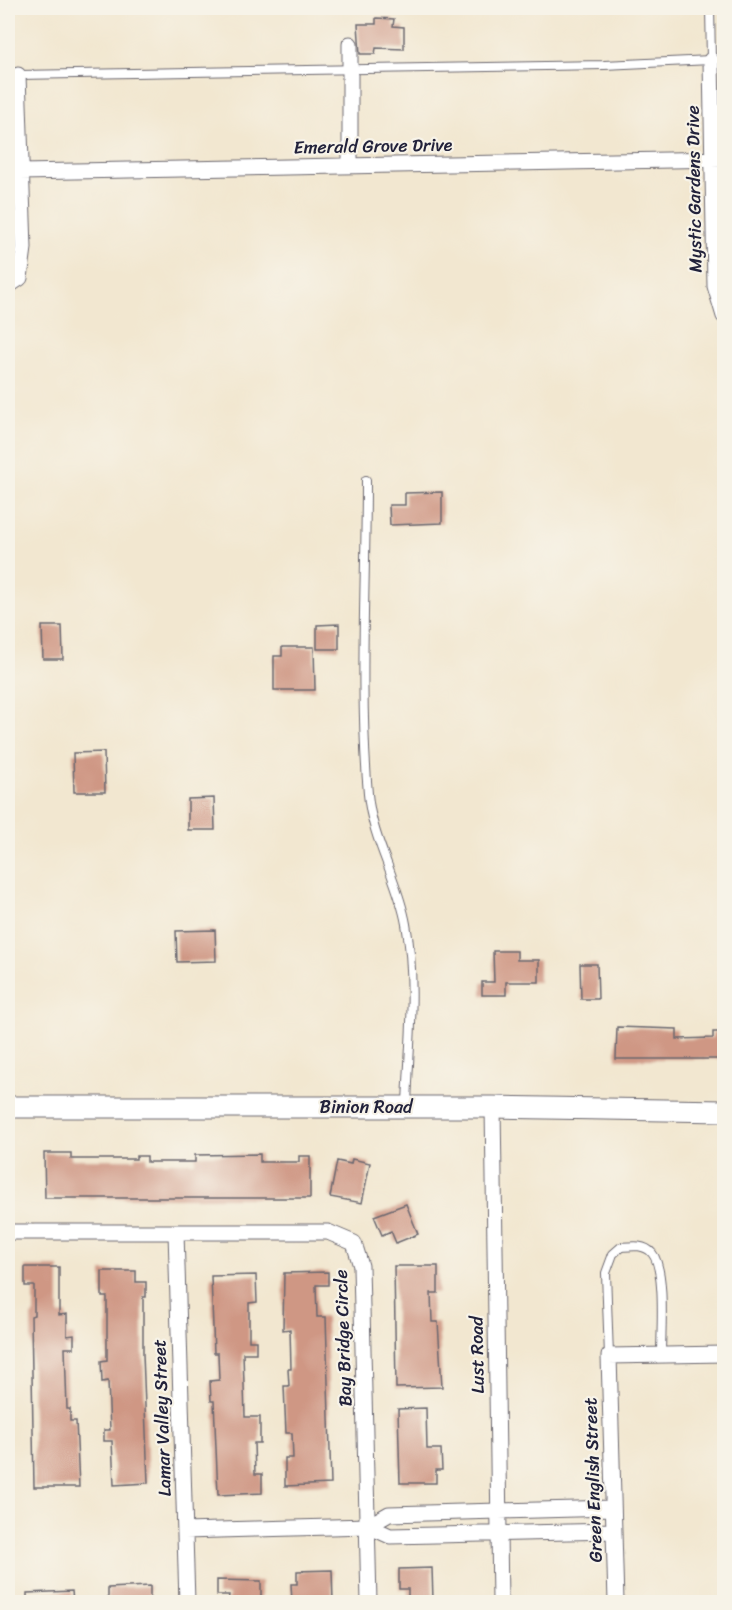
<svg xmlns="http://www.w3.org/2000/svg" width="732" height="1610" font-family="Sriracha,sans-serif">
  <rect width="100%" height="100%" fill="#f7f3e8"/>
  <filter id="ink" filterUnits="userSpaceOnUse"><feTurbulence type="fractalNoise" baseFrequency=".0167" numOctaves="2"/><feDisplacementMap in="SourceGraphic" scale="12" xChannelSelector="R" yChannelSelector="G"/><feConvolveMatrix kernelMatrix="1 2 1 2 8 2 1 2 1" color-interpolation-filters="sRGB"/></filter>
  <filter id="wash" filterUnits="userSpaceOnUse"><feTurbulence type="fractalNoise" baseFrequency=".008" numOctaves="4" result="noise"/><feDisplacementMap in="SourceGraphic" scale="24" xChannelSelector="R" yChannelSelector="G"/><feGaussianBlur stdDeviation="1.35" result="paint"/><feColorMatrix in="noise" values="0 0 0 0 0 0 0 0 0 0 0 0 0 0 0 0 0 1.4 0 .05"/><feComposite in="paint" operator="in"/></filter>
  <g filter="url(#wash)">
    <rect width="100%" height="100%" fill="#f2e7d0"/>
    <g id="blocks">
      <!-- building -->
      <path fill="#cf9784" d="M376 18 394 19 393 26 404 27V49L376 48 375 54H360L358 24H376Z
        M442 492V523L390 525 389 505H405V493Z
        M339 624V649H317V625Z
        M42 626H62L63 659H43Z
        M282 647H314L315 690H274V656H282Z
        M104 752 105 792H74L73 753Z
        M214 798 215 830H188V799Z
        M215 930 216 961 177 962 176 931Z
        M493 951H517V960H539V982H506V995H482V982H494Z
        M580 964H597L598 999H581Z
        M617 1027 677 1029V1039L713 1038V1032H724V1059H616Z
        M44 1153H71V1159H136V1156H147V1162H195V1155L260 1154V1162H299V1156H310V1198H45Z
        M352 1159 370 1163 362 1203 330 1197 337 1161 351 1164Z
        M406 1204 418 1234 396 1243 391 1231 382 1235 374 1216Z
        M394 1266H438V1293H431L432 1322H438L442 1387 396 1388Z
        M25 1267H59V1315L67 1314V1336L74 1335V1348H65L67 1409H70V1421H76L79 1487H34L31 1316 34 1315V1286H25Z
        M102 1271H136V1282H146V1297H143V1354L148 1483 114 1485 112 1441H104V1430H110L108 1381 102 1382 101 1361 107 1360V1297H102Z
        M328 1272V1285H316L317 1317H326L331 1484 285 1486V1458H293L292 1433H286L284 1386H289L288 1369H291L290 1329 283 1330 284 1273Z
        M256 1275 257 1302 249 1303V1341H256V1353H243L245 1417H260V1443H254L255 1474H262V1493L218 1495 214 1401H211L210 1381 219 1380 218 1353H214L211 1276Z
        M426 1408 427 1449H441L442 1470H436V1483H400L398 1409Z
        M432 1568 433 1600 408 1601V1589H399V1569Z
        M332 1570 333 1602H292L291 1584H297V1571Z
        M217 1580 261 1581V1602H228L229 1595H217Z
        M150 1586V1602H108V1588Z
        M72 1591 73 1602H27V1593Z"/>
    </g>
  </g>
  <g filter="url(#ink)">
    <use href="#blocks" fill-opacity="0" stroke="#6b676f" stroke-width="1.5"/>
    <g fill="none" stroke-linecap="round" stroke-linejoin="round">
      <!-- lane casing -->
      <g stroke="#6b676f" stroke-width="10">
        <path id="lane" d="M18 75 604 65 711 60 710 8
          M366 480C366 584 359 690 368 794 372 840 398 879 406 924 417 984 409 1045 407 1105
          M609 1356 606 1273 613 1254 621 1247C632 1246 644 1244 652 1253 666 1269 661 1332 661 1355"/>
      </g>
      <!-- street casing -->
      <g stroke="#6b676f" stroke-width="17">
        <path id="street" d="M711 60 715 286 724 316
          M350 166V44
          M21 172 724 159
          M8 286 20 278 24 248 18 75
          M493 1107 500 1602
          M8 1232H328L354 1243 361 1266 369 1602
          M176 1232 187 1602
          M368 1526 389 1514 613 1508
          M185 1531 368 1526 390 1536 614 1531
          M616 1602 609 1356 724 1354"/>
      </g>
      <!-- secondary casing -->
      <g stroke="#6b676f" stroke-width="23">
        <path id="secondary" d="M8 1107H493L724 1111"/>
      </g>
      <!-- lane -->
      <use href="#lane" stroke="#fff" stroke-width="8"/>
      <!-- street -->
      <use href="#street" stroke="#fff" stroke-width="15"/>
      <!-- secondary -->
      <use href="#secondary" stroke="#fff" stroke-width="21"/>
    </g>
  </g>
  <g text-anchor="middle" stroke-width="4.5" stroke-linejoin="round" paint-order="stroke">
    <!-- street labels -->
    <g font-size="18" fill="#22223b" stroke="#f7f3e8">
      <text transform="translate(373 146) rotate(-1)" y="6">Emerald Grove Drive</text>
      <text transform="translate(694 189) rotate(-91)" y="6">Mystic Gardens Drive</text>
      <text x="366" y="1113">Binion Road</text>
      <text transform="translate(343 1338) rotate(-92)" y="6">Bay Bridge Circle</text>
      <text transform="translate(477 1355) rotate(-91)" y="6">Lust Road</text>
      <text transform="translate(162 1418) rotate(-92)" y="6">Lamar Valley Street</text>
      <text transform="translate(593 1480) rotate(-92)" y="6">Green English Street</text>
    </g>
  </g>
  <!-- margin -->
  <rect width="732" height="1610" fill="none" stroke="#f7f3e8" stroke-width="30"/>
</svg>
